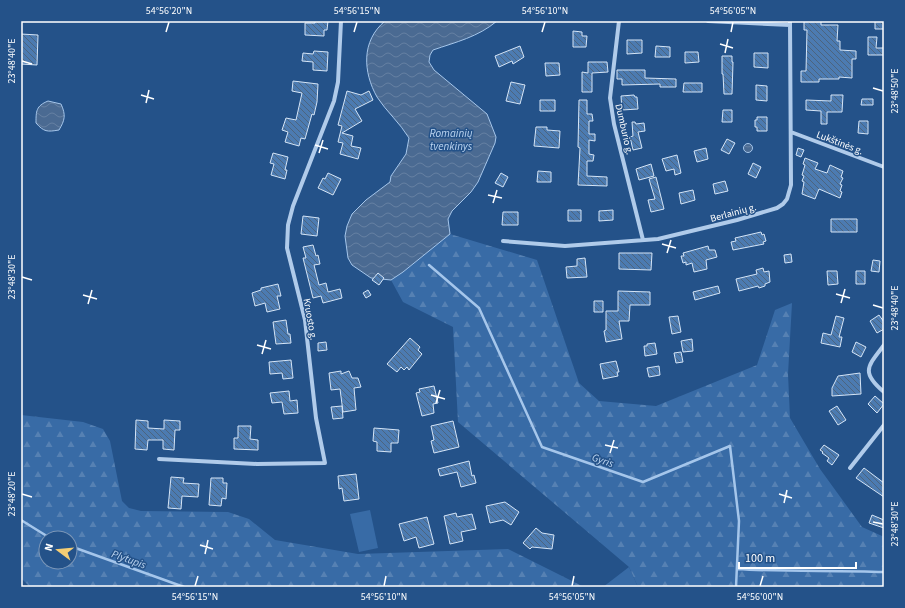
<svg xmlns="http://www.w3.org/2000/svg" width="905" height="608" font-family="'Source Sans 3',sans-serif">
  <defs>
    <pattern id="forest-firs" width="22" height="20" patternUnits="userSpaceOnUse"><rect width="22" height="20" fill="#386ba6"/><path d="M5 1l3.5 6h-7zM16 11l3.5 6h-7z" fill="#5681b3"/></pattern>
    <pattern id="water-waves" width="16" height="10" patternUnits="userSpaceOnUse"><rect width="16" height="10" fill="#4a6a92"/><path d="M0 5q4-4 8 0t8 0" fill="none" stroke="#6580a2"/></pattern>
    <pattern id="building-back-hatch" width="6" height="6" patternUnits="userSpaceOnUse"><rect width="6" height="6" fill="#4c7bb1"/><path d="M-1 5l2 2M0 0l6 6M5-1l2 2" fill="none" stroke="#4c647e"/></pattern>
  </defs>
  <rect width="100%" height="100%" fill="#245289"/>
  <!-- green -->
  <path fill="#386ba6" d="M370 510 378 548 359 552 350 514Z
    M629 567 638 587H603Z"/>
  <!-- forest -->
  <path fill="url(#forest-firs)" fill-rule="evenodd" d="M450 234 537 260 579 383 599 401 656 406 757 365 775 310 792 303 788 374 790 418 820 469 862 527 882 536 884 535V587H638L629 567 458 422 453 327 403 302 391 280 403 272Z
    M21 415 83 422 103 429 110 441 122 501 129 508 141 511 228 512 249 519 275 540 358 554 508 549 584 587H30L21 578ZM46 538H70V562H46Z"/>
  <!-- water -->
  <path fill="url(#water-waves)" stroke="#a5c6eb" d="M385 21H497C478 37 456 42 433 50L430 55 429 62 434 70 487 114 496 137 495 143 478 182 471 192 452 211 448 219 450 234 403 272 391 280 371 278 352 265 348 258 345 236 347 226 352 214 366 200 390 182 391 176 406 154 409 138C400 123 386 111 377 97 363 72 361 41 385 21Z
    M48 101 61 104C66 115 65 120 59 130 47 132 44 132 36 123 36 111 36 106 48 101Z
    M743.5 148a4.5 4.5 0 1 1 9 0a4.5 4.5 0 1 1-9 0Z"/>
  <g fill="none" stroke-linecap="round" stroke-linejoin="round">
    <!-- stream -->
    <path stroke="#a5c6eb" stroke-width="2.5" d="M429 265 479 308 542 447 643 482 730 446 739 521 736 587
      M21 520 50 538
      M70 546 184 587
      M737 569C786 572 835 570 884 572"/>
  </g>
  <!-- building -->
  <path fill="url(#building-back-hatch)" stroke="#d5e5f7" d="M315 21H328L327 30H324V36L305 35V23H315Z
    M804 21H821V25H838L837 41H840V50L856 51V59H852V78L839 77V79H819V82H801V71H806L807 30H804Z
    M875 21H884V29H875Z
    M573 31 582 32V36H587L586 47H573Z
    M21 34 38 35 37 65 21 64Z
    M868 37H877L876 48H884V55H868Z
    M627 40H642V53L627 54Z
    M520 46 524 57 513 64 512 61 499 67 495 56Z
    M656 46 670 47V57H655Z
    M314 51 328 52 327 71 313 70V62L302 61 303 53 313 54Z
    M685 52H698L699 62 685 63Z
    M754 53H768V68L754 67Z
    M722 56H732V62H733L732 94H724L723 74H722Z
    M588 62H607L608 72 592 73V92H582V72L588 73Z
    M545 63H559L560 75 546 76Z
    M617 70H645V78L676 79V87H660V84L622 85V79H617Z
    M293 81 318 84 317 102 314 115 312 114 305 139 301 138 299 146 285 142 288 132 282 130 286 118 296 120 302 93 292 91Z
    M511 82 525 85 520 104 506 101Z
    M684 83H702V92H683Z
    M756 85 767 86V101L756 100Z
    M347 91 361 95 369 91 373 100 355 109 362 121 342 133 353 136 351 146 361 148 358 159 340 154 343 143 338 142 342 126 338 125Z
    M634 95 635 97H637L638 109 622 110 621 96Z
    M831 95H843L842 112H827V124H821V111L806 110V100L831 101Z
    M862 99H873V105H861Z
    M540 100H555V111H540Z
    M579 100H587V114H592L593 121H589V134H595V141L589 140V154L594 155 593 161H587V176L607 177V186L578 185 580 148 578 147Z
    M723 110H732V122H722Z
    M757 117H767V131H757V127H755V120H757Z
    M859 121H868V134L858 133Z
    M632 122H635L636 124 644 123 645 131 638 132 642 148 633 150 630 137 633 136Z
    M536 127H547V130L560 131 559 148 534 146Z
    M727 139 735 143 729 154 721 150Z
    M706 148 708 159 697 162 694 151Z
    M798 148 804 150 801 157 796 155Z
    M273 153 288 157 285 170H287L285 179 271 175 274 164 270 163Z
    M677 155 681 173 675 175 674 169 666 171 662 159Z
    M805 158 818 163 815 169 827 173 830 165 843 171 841 177 843 178 840 184 842 185 840 191 842 192 840 198 819 189 815 199 802 194 804 182 802 181 804 176 802 175 805 165 803 164Z
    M753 163 761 167 756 178 748 174Z
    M651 164 654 176 639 180 636 169Z
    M538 171 551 172V182H537Z
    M328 173 341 179 333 195 318 188 323 178 325 179Z
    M501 173 508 177 503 187 495 183Z
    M656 177 664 209 651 212 648 200 655 199 649 179Z
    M725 181 728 191 715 194 713 184Z
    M693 190 695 200 681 204 679 193Z
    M568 210H581V221H568Z
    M613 210V220L599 221V211Z
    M503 212H518V225H502Z
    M303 216 319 218 317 236 301 234Z
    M831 219H857V232H831Z
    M761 232 762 235 764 234 766 241 763 242 764 244 733 250 731 242 736 241 735 238Z
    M313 245 316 256 318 255 320 264 314 265 319 285 326 283 328 292 340 289 342 298 323 303 321 296 313 298 303 258H306L303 247Z
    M708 246 709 250H715L717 257 706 260 707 269 694 272 692 263 686 265V262L683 263 681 256H684L683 253Z
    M619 253H652L651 270 619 269Z
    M791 254 792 262 785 263 784 255Z
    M585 258 587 277 567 278 566 267 577 266V259Z
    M873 260 880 261 879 272 871 271Z
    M763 268 764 272 769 271 770 282 765 284V286L759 288 758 286 739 291 736 279 757 274 756 270Z
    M827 271H837L838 284 828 285Z
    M856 271H865V284H856Z
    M378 273 384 278 379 285 372 280Z
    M278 284 281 296H277L280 309 267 312 265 303 255 306 252 293 261 290V288Z
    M718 286 720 293 695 300 693 292Z
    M368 290 371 295 366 298 363 293Z
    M618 291 650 292V305H630L629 321H619L622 339 606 342 604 331 606 330V311H618Z
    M594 301H603V312H594Z
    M879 315 884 322V329L877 333 870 321Z
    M678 316 681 332 672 334 669 317Z
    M836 316 844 318 839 337H842L840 347 821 343 823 333 831 335Z
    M286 320 288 334H290L291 343 276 344 273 322Z
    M410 338 420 347 418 350 422 354 409 370 407 367 404 370 401 367 397 372 387 364Z
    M692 339 693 351 683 352 681 341Z
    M326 342 327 350 318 351V343Z
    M856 342 866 347 861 357 852 352Z
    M655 343 657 354 645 356 644 346H647V344Z
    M681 352 683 362 676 363 674 353Z
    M291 360 293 378 283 379 282 373 270 374 269 362Z
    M616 361 619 372H617L618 376 603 379 600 364Z
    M659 366 660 375 649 377 647 368Z
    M341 371V374L349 371 352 378H358L361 387 354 388 356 410 343 412 340 389 331 390 329 373Z
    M860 373 861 394 832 396V388L838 376Z
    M434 386 438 403 433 404 434 413 422 416 416 393 420 392 419 389Z
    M289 391 290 401 297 400 298 413 284 414 282 402 272 403 270 393Z
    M875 396 884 404 877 413 868 404Z
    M342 406 343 418 333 419 331 407Z
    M837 406 846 420 838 425 829 411Z
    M136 420 148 421V428L164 429V420L180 421V430H175L174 450 163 449V440H148L147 450 135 449Z
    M453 421 459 447 434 453 431 441 434 440 431 426Z
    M238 426H251L250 439 258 440V450L234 449V438H238Z
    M374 428 399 430 398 443H391V452L377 451V442L373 441Z
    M824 445 839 455 832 465 827 461 829 458 822 453 823 452 820 450Z
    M469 461 472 476 474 475 476 483 461 487 457 472 440 476 438 469Z
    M864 468 884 483V497L856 478Z
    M356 474 359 499 344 501 342 488 339 489 338 476Z
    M171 477 184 478 183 483 199 484 198 497 182 496 181 509 168 508Z
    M211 478H223V483H227L226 499 222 498 221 506 209 505Z
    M505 502 519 512 511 525 503 520 490 523 486 506Z
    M456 513 457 517 472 514 476 529 461 532 463 541 450 544 444 516Z
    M872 515 884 520V528L869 523Z
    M427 517 434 544 419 548 416 537 404 541 399 524Z
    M536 528 542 533 554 535 552 549 532 547 530 549 523 543Z"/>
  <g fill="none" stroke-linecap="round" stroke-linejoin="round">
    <!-- street -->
    <path stroke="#b0cbea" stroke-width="4" d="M619 21 610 98 614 124 643 240
      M708 21 790 25
      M791 132 884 167
      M503 241 565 246 658 239 737 220 777 208 783 204 787 199 791 185 790 21
      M884 345C868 366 860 372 884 392
      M159 459 257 464 325 463 316 418 305 320 287 248 288 225 293 206 334 101 338 82 341 21
      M850 468 884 425"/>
  </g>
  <!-- ticks -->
  <path fill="none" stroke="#fff" stroke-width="1.5" d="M166 32 169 22M354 32 357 22M542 32 545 22M731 32 733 22M720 44 733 48M725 53 728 39M22 61 32 64M873 88 883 91M141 95 154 99M146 103 149 90M315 145 328 149M319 153 323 140M488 195 502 198M493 203 497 190M662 244 676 248M667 253 671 240M22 277 32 280M836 294 850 298M83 295 97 299M841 303 845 289M88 304 92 290M873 305 883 308M257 345 271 349M262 354 266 340M431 395 445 399M436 403 440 390M605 445 618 448M610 453 614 440M22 494 32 497M779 494 792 498M784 503 787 490M873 522 883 524M200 545 213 549M205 554 208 540M195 586 198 576M384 586 386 576M572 586 574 576M760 586 763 576"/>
  <g text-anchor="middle" stroke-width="3" stroke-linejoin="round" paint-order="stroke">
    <!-- street labels -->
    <g font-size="10" fill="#fff" stroke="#245289">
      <text transform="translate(625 129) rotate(77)" y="4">Dumburio g.</text>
      <text transform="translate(840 142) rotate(21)" y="4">Lukštinės g.</text>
      <text transform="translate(733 212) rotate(-15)" y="4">Berlainių g.</text>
      <text transform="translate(311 319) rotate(80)" y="4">Kruosto g.</text>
    </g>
    <!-- water labels -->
    <g font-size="11" font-style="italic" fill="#bcd5f1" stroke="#245289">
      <text x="451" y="137">Romainių<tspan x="451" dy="13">tvenkinys</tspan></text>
      <text transform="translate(603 460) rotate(19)" y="4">Gyris</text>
      <text transform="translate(129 559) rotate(20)" y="4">Plytupis</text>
    </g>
  </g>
  <!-- border -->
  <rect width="905" height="608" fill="none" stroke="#245289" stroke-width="44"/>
  <!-- north arrow -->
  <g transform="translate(58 550) rotate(286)"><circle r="19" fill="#245289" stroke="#7c97b8"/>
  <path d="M0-3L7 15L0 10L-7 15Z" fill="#f4cd74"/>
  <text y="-6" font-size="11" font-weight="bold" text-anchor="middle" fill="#ffffff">N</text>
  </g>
  <!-- scale -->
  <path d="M739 562v6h117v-6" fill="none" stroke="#ffffff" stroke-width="2"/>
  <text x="745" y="562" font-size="12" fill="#ffffff" stroke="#245289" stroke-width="3" paint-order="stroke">100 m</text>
  <rect x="22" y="22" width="861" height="564" fill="none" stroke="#fff" stroke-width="1.5"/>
  <g font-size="10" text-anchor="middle" fill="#fff">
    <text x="169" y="14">54°56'20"N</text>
    <text x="357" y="14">54°56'15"N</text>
    <text x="545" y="14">54°56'10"N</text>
    <text x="733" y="14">54°56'05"N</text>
    <text transform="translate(11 61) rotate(-90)" y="4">23°48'40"E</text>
    <text transform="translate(894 91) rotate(-90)" y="4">23°48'50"E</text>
    <text transform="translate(11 277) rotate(-90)" y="4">23°48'30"E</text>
    <text transform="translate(894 308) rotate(-90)" y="4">23°48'40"E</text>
    <text transform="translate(11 494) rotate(-90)" y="4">23°48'20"E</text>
    <text transform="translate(894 524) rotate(-90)" y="4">23°48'30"E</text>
    <text x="195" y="600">54°56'15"N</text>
    <text x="384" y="600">54°56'10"N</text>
    <text x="572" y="600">54°56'05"N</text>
    <text x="760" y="600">54°56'00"N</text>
  </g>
</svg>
